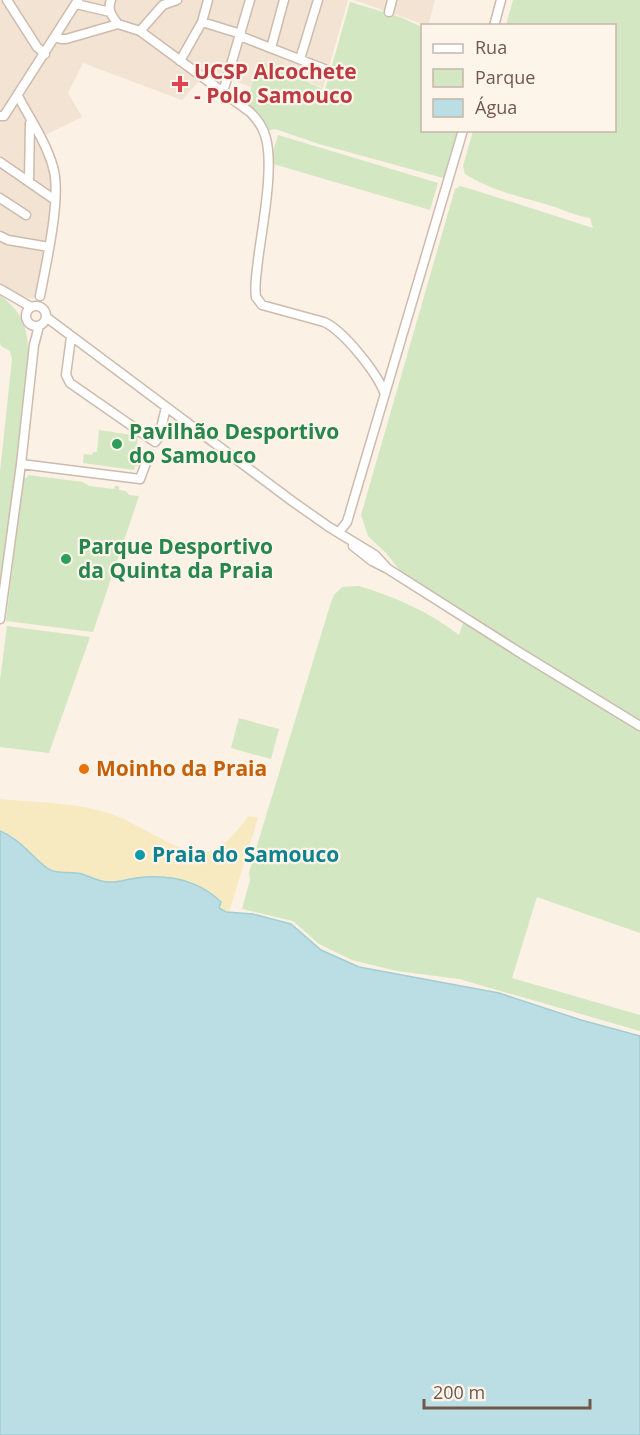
<svg xmlns="http://www.w3.org/2000/svg" width="640" height="1435" font-family="'Open Sans',sans-serif">
  <rect width="100%" height="100%" fill="#fbf1e4"/>
  <!-- residential -->
  <path fill="#f2e3d3" d="M0 0H348L323 88 259 60 251 87 229 79 226 91 200 80 182 100 83 63 68 93 82 117 43 136 59 175 37 290 34 299 13 294 0 286Z
    M354 0H435L428 26Z"/>
  <!-- green -->
  <path fill="#d3e7c3" d="M513 0H640V721L578 686 402 573 386 553 368 536 361 515 455 189 460 186 474 190 593 228 590 218C574 216 561 208 545 204 517 196 490 190 465 174L463 166 473 131 614 130V26L506 25Z
    M350 2 400 17 422 27V130L460 131 446 177 443 178 319 144 275 129 264 132 245 109 259 60 325 90Z
    M278 135 438 183 430 210 270 163Z
    M0 295C29 317 29 338 28 371L0 607V472L12 359 10 351 1 346 0 342Z
    M99 430 138 436 135 457 139 462 138 466H135L134 470 83 463 84 454 92 455 93 452H97Z
    M28 475 83 482 89 486 114 489 115 486H119V490L126 491 129 495 139 496 93 632 6 621 23 480 21 477 27 478Z
    M359 586C395 597 428 611 459 635L463 623 640 727V933L537 897 512 978 640 1015V1031L459 979 397 971 352 960 319 944 293 921 242 909 250 880 249 872 331 602 334 595 342 587Z
    M7 626 90 637 49 753 0 747V680Z
    M239 718 279 729 271 759 231 748Z"/>
  <!-- sand -->
  <path fill="#f8eac0" d="M0 799C39 803 82 802 119 817 137 824 186 856 203 853 225 849 236 831 249 816L258 818 229 912 226 913 189 881 138 878 110 883 96 880 81 874 55 872 47 868 12 836 0 831Z"/>
  <!-- water -->
  <path fill="#badee3" stroke="#a1cdd4" stroke-width="1.5" d="M0 831C20 839 30 855 47 868 57 875 70 871 82 874 91 877 99 882 109 882 117 883 127 879 136 878 168 874 198 880 221 902L219 908 226 912 253 914 291 924 321 950 359 967 499 993 581 1020 640 1036V1435H0Z"/>
  <g fill="none" stroke-linecap="round" stroke-linejoin="round">
    <!-- minor casing -->
    <g stroke="#cdbbae" stroke-width="11">
      <path id="minor" d="M7 0 37 47 45 54
        M111 0C107 10 112 16 118 24L140 31 250 112C257 119 262 125 265 135 275 164 262 228 258 260 257 272 254 285 256 297L262 305 324 322C344 331 377 373 385 394
        M76 4 110 12
        M389 12 392 0
        M202 22 241 34
        M494 26 501 0
        M140 31 163 5 177 0
        M56 36 61 39H66L118 24
        M240 36 327 70
        M271 48 284 0
        M300 59 318 0
        M180 61 202 22 208 0
        M223 92 250 0
        M18 96C30 119 46 142 53 167 62 196 46 264 40 296
        M0 116H4L78 0
        M0 162 55 200
        M29 182 30 123
        M0 198 26 215
        M0 236 8 240 49 247
        M0 289 31 307
        M26 316a10 10 0 1 1 20 0a10 10 0 1 1-20 0Z
        M46 317 292 501 329 527 375 555 388 569
        M71 337 66 375 70 383 155 442 159 437 166 407
        M21 464 140 479 147 460
        M339 532 347 522 463 130
        M353 546 372 561 388 569 522 654 640 726
        M0 619 21 464 34 345 39 326"/>
    </g>
    <!-- minor -->
    <use href="#minor" stroke="#fff" stroke-width="8"/>
  </g>
  <!-- markers -->
  <path fill="#e0444e" stroke="#fef5ea" stroke-width="2" d="M177 75h6v6h6v6h-6v6h-6v-6h-6v-6h6z"/>
  <g fill="#2e9e5b" stroke="#fef5ea" stroke-width="2">
    <circle cx="117" cy="444" r="6"/>
    <circle cx="66" cy="559" r="6"/>
  </g>
  <circle fill="#e8710a" stroke="#fef5ea" stroke-width="2" cx="84" cy="769" r="6"/>
  <circle fill="#0f9aa8" stroke="#fef5ea" stroke-width="2" cx="140" cy="855" r="6"/>
  <g text-anchor="middle" stroke-width="4.5" stroke-linejoin="round" paint-order="stroke">
    <!-- health labels -->
    <g font-size="21" font-weight="bold" fill="#be3a42" stroke="#fef5ea" text-anchor="start">
      <text x="194" y="79">UCSP Alcochete<tspan x="194" dy="24">- Polo Samouco</tspan></text>
    </g>
    <!-- leisure labels -->
    <g font-size="21" font-weight="bold" fill="#27864d" stroke="#fef5ea" text-anchor="start">
      <text x="129" y="439">Pavilhão Desportivo<tspan x="129" dy="24">do Samouco</tspan></text>
      <text x="78" y="554">Parque Desportivo<tspan x="78" dy="24">da Quinta da Praia</tspan></text>
    </g>
    <!-- food labels -->
    <g font-size="21" font-weight="bold" fill="#c56008" stroke="#fef5ea" text-anchor="start">
      <text x="96" y="776">Moinho da Praia</text>
    </g>
    <!-- culture labels -->
    <g font-size="21" font-weight="bold" fill="#0d838f" stroke="#fef5ea" text-anchor="start">
      <text x="152" y="862">Praia do Samouco</text>
    </g>
  </g>
  <!-- legend -->
  <rect x="421" y="24" width="195" height="108" fill="#fef5ea" stroke="#c6b6aa" stroke-width="1.5"/>
  <rect x="433" y="44" width="30" height="9" fill="#ffffff" stroke="#c6b6aa" stroke-width="1.5"/>
  <text x="475" y="54" font-size="18" fill="#71584b">Rua</text>
  <rect x="433" y="69" width="30" height="18" fill="#d3e7c3" stroke="#c6b6aa" stroke-width="1.5"/>
  <text x="475" y="84" font-size="18" fill="#71584b">Parque</text>
  <rect x="433" y="99" width="30" height="18" fill="#badee3" stroke="#c6b6aa" stroke-width="1.5"/>
  <text x="475" y="114" font-size="18" fill="#71584b">Água</text>
  <!-- scale -->
  <path d="M424 1399v9h166v-9" fill="none" stroke="#71584b" stroke-width="3"/>
  <text x="433" y="1399" font-size="18" fill="#71584b" stroke="#fef5ea" stroke-width="4.5" paint-order="stroke">200 m</text>
</svg>
